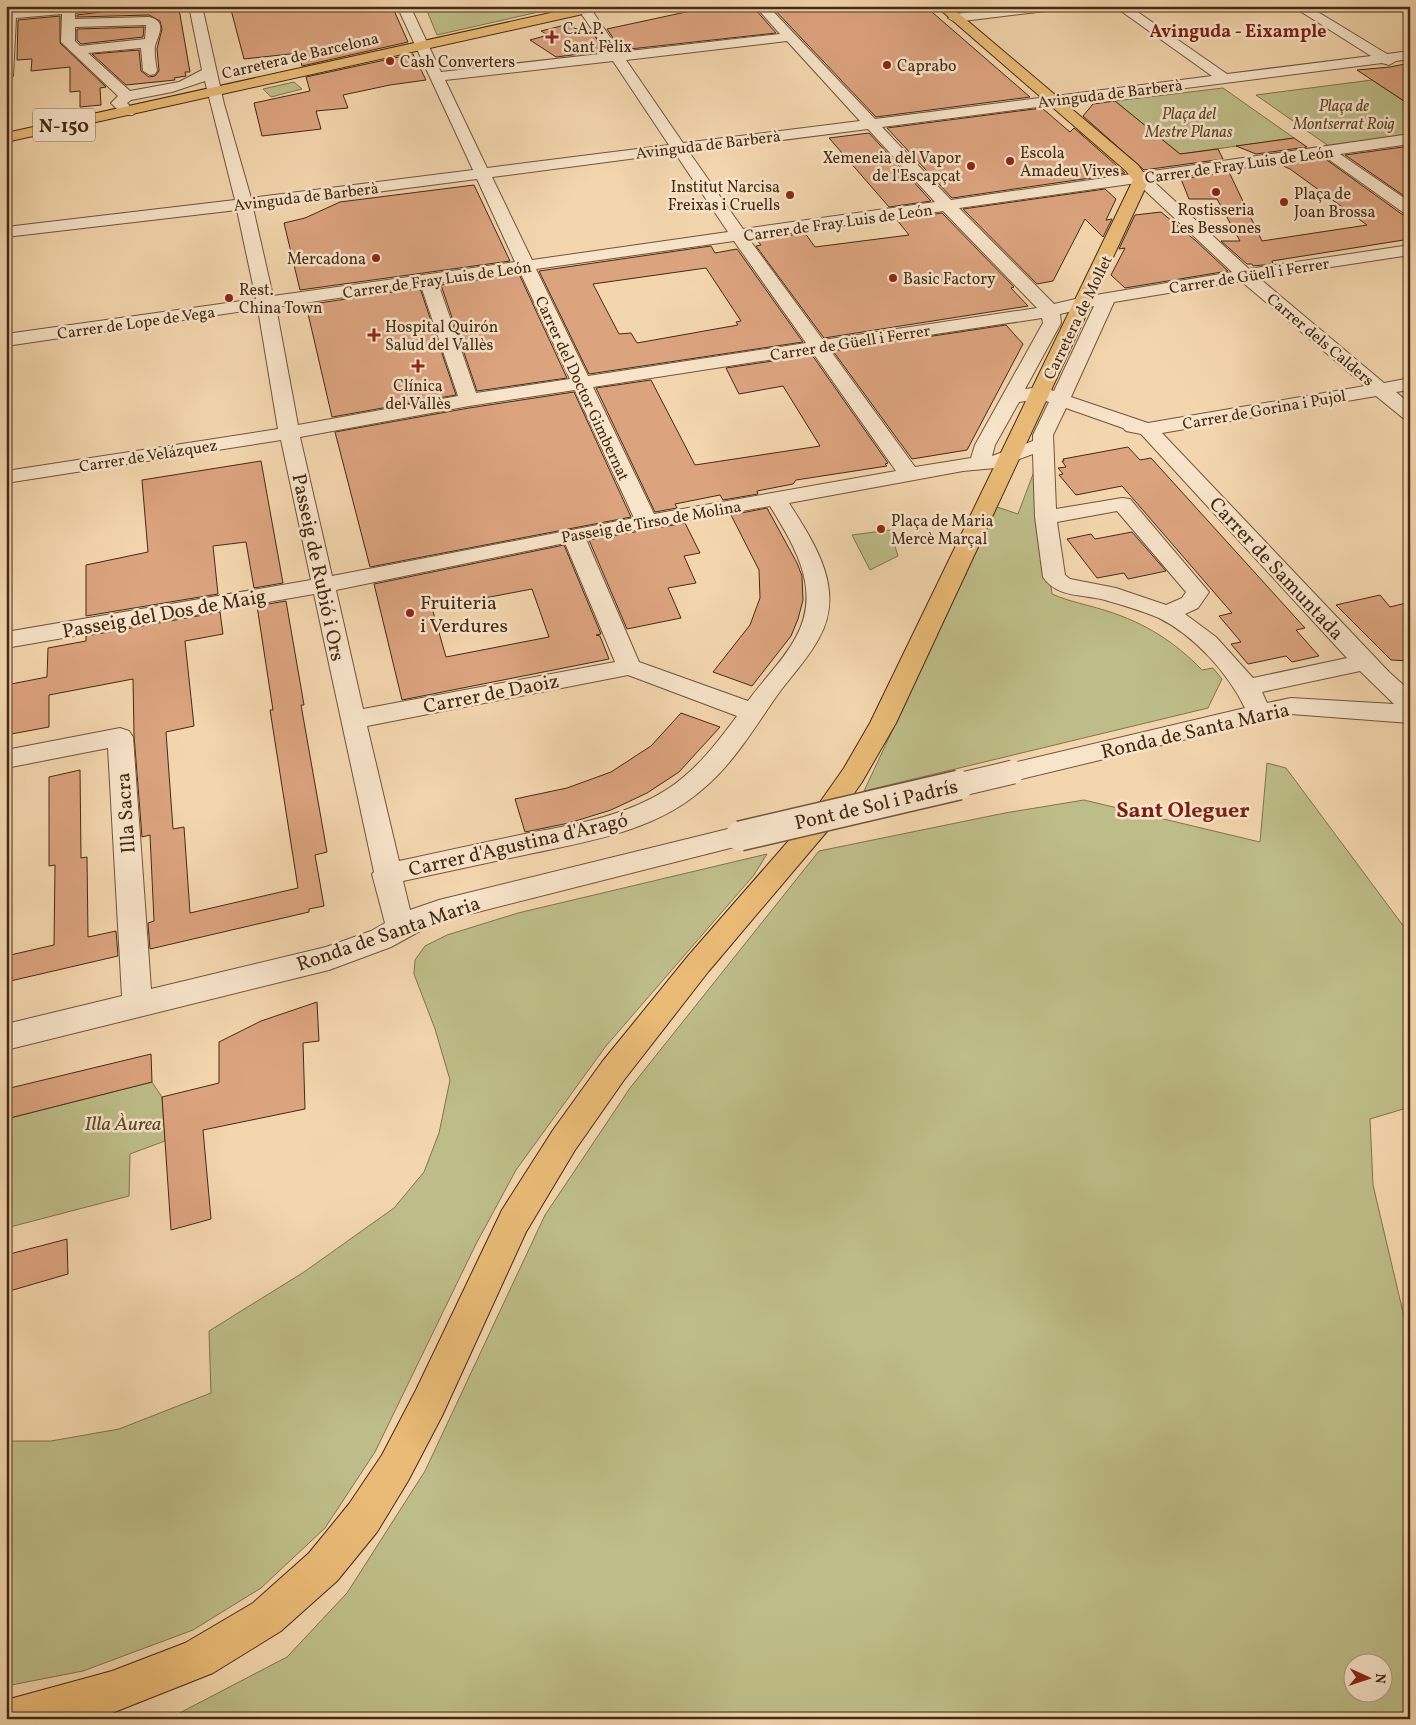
<svg xmlns="http://www.w3.org/2000/svg" width="1416" height="1725" font-family="Vollkorn,serif">
  <rect width="100%" height="100%" fill="#f4d6ae"/>
  <filter id="stains"><feTurbulence type="fractalNoise" baseFrequency=".004" numOctaves="4"/><feColorMatrix values="0 0 0 0 .2 0 0 0 0 .09 0 0 0 0 .02 0 0 0 .5 -.17"/></filter>
  <radialGradient id="worn" r=".72"><stop offset=".6" stop-color="#630" stop-opacity="0"/><stop offset="1" stop-color="#630" stop-opacity=".3"/></radialGradient>
  <!-- green -->
  <path fill="#bebd89" stroke="#81744e" fill-rule="evenodd" d="M425 6H565L437 35Z
    M1372 80 1410 105V135L1330 147 1256 95Z
    M294 82 302 89 271 97 263 89Z
    M1223 88 1294 138 1180 154 1115 101Z
    M1035 469 1052 594C1070 602 1089 605 1107 611 1145 623 1175 642 1202 670L1213 668 1222 679 1208 708 864 791 997 507 1018 514Z
    M890 530 898 556 870 570 852 535Z
    M1267 763 1286 768 1410 935V1107L1370 1119 1373 1185 1410 1342V1719H168L287 1657 347 1593 425 1471 545 1215 630 1088 819 851 1005 813 1084 800 1260 842ZM1354 1662H1384V1692H1354Z
    M767 854 754 875 606 1046 516 1170 476 1244 375 1452 325 1528 261 1588 193 1630 83 1671 6 1686V1441H51L119 1429 211 1393 209 1331 304 1272 394 1208 424 1172 439 1133 450 1080 435 1029 414 974 415 960 425 946 447 935 518 913Z
    M152 1082 162 1097 165 1141 130 1154 129 1196 6 1228V1119Z"/>
  <!-- building -->
  <path fill="#dca37f" stroke="#442a14" fill-rule="evenodd" d="M149 6V12L179 9 190 72H185L186 76 174 78 175 80 126 85 92 54 139 50 141 71 149 77 155 76 159 71 157 49 162 29 160 21 149 15 77 17V15Z
    M230 6H392L408 42 302 66 299 53 244 59Z
    M723 6 755 9 776 33 621 50 607 29 709 7Z
    M771 6H925L1030 97 876 117Z
    M60 16V43L106 87 100 88 101 105 80 107V91L70 92V67L31 71 32 59 17 60 18 20Z
    M569 24 576 29 581 28 592 32 605 51 556 57 530 40 548 35 541 31Z
    M144 27 143 37 81 44 77 40V29Z
    M413 54 426 80 390 85 343 95 348 108 316 111 321 129 262 136 254 103 310 91 306 77Z
    M1410 63V105L1357 70 1390 67Z
    M1115 101 1180 154 1218 149 1223 159 1144 170 1083 116 1093 104Z
    M1042 108 1070 132 1074 128 1125 173 952 198 887 128Z
    M869 133 931 201 889 207 829 138Z
    M1294 138 1307 147 1256 154 1236 146Z
    M1410 146V200L1345 155Z
    M1324 158 1403 215 1410 217V239L1272 261 1273 264 1253 266 1252 264H1247L1221 241H1240L1217 199H1189L1181 179 1229 172 1262 241 1367 225 1290 169 1279 164Z
    M474 185 510 261 300 290 284 223 305 218 340 202Z
    M1105 189 1116 199 1106 220 1112 219 1103 237 1085 219 1053 281 1037 284 963 209Z
    M1161 212 1196 241 1228 271 1125 288 1111 275 1125 248 1119 249 1135 215Z
    M942 213 1014 287 1011 288 1028 306 824 338 756 246 761 245 757 240 805 233 815 247 909 235 897 220Z
    M711 246 715 253 737 249 803 342 589 374 539 271ZM706 268 741 321 736 322 738 325 637 343 631 333 619 334 593 284Z
    M519 274 567 378 477 391 441 285Z
    M420 288 456 395 332 417 306 305Z
    M1006 325 1023 344 967 450 912 459 833 351Z
    M812 355 888 463 885 464 887 466 796 480 793 484 757 491 758 494 723 500 720 495 675 504 677 508 655 512 596 388 651 380 695 465 820 446 783 386 739 394 726 368Z
    M574 392 631 517 370 567 335 432 469 408Z
    M1128 447 1140 460 1151 458 1305 628 1296 630 1319 656 1292 662 1286 656 1248 664 1231 644 1241 642 1219 616 1232 613 1122 486 1076 495 1059 475 1063 474 1058 468 1066 467 1062 461H1064L1063 459Z
    M261 461 283 583 254 588 246 542 213 546 218 594 86 616V565L148 552 142 480Z
    M767 508 797 563 802 576 803 600 798 619 791 636 752 686 713 672 750 625 760 598 759 570 731 515Z
    M685 523 700 553 684 556 696 583 668 588 681 618 627 629 589 540Z
    M1132 532 1166 571 1128 579 1124 573 1097 578 1067 539 1091 534 1095 539Z
    M564 545 601 634 596 635 600 636 609 659 402 700 374 584ZM532 589 549 637 446 657 432 608Z
    M1380 595 1390 607 1410 602V661L1391 660 1336 605Z
    M286 601 304 705H301L327 852 315 855 324 906 309 909V912L150 949 148 923 154 921 150 835 142 837 134 735 133 679 49 695V727L6 735V685L47 677 48 648 86 641V636L220 612 223 634 185 641 194 726 166 732 173 829 184 827 190 913 298 888 270 710H273L257 606Z
    M681 713 720 727 679 772 647 793 611 810 569 823 525 832 515 799 567 788 611 772 651 746Z
    M80 770 81 858 87 857 88 937 116 931 118 956 6 982V956L54 945 55 865 49 866V777Z
    M317 1002 319 1041 303 1043 305 1109 203 1130 211 1219 171 1230 162 1097 219 1083V1042L261 1021Z
    M151 1054 152 1082 6 1119V1089Z
    M67 1239 68 1274 6 1292V1255Z"/>
  <g fill="none" stroke-linecap="round" stroke-linejoin="round">
    <!-- minor casing -->
    <g stroke="#70553a" stroke-width="2">
      <path id="minor" d="M62 6 93 8 92 11 75 13V19L149 17C167 21 159 34 155 46 154 54 156 64 157 71L155 74 150 75 143 71 141 48 88 53 130 91 179 82 202 70 189 6H202L224 104 251 198 473 170 397 6H410L441 72 608 53 576 6H589L620 52 780 34 755 6H768L875 119 1212 76 1114 6H1129L1227 74 1371 56 1292 6H1308L1387 54 1410 51V59L1396 61 1389 65 1382 63 882 127 951 200 1410 134V144L1340 154 1410 202V215L1404 213 1324 156 1153 181 1249 269 1410 245V255L1259 278 1384 383 1410 378V390L1396 392 1410 404V420L1403 418 1376 396 1162 433 1389 672 1410 691V723L1291 714 1013 781 1004 779 1000 772 1004 765 1013 763 1245 708C1228 673 1195 636 1159 618 1143 611 1122 605 1105 600 1083 594 1057 598 1043 577L1035 517 1033 454 995 468 963 471 789 503C815 544 846 590 819 638 809 657 794 673 781 690 757 723 736 761 704 788 656 831 590 841 529 854 487 863 445 872 403 881L410 910 439 900 740 826 750 829 754 836 750 843 442 921 429 926 391 947 329 970 6 1050V1024L122 996 108 748 6 768V750L120 728 129 731 133 737 151 989 326 947 371 931 385 923 372 874 374 872 314 594 6 648V632L311 580 281 440 6 483V471L278 429 258 309 6 346V334L256 299 237 210 6 237V227L235 200 205 81 172 92 131 100 127 103 135 112 133 115H123L111 103 118 96 61 42 62 14 16 18 13 76 6 80V11ZM146 25 145 39 80 46 75 41V27ZM787 41 860 121 683 143 626 60ZM613 61 669 145 487 168 445 80ZM868 129 935 202 743 229 689 152ZM675 153 728 232 532 260 492 177ZM477 179 515 262 273 296 253 208ZM1137 183 1232 272 1084 297 1054 304 959 208ZM943 211 1037 308 823 340 749 239ZM734 241 806 343 588 376 536 269ZM520 272 570 379 476 393 438 283ZM1241 281 1365 386 1148 423 1071 397 1114 302ZM421 286 458 396 298 425 276 307ZM1094 306 1054 391 1041 387 1025 389 1061 323 1060 314ZM1042 318 1043 323 975 445 971 458 915 467 830 350ZM813 353 896 471 654 514 593 387ZM575 390 634 518 332 576 300 437 469 406ZM1040 399 1049 402 1033 435V441L992 456 995 445 1019 402ZM1066 408 1123 428 1126 431 1141 434 1347 658 1253 678 1216 637 1185 614 1198 608 1209 592 1130 499 1122 498 1056 509 1053 435ZM770 506C795 547 822 590 796 637 784 660 763 680 748 701L639 662 586 539ZM1117 511 1186 592 1182 598 1166 605 1116 588 1070 579 1065 575 1057 522ZM565 543 615 662 363 709 336 590ZM1360 671 1394 704 1291 698 1267 703 1262 692ZM628 675 737 716C717 743 695 772 666 790 625 816 577 824 529 833 486 842 442 852 399 861L367 726Z
        M1020 6H1060L1054 10 955 22 948 18 955 14Z"/>
    </g>
    <!-- major casing -->
    <g stroke="#442a14" stroke-width="2">
      <path id="major" d="M582 6H607L601 10 6 142V133Z
        M936 6H950L1138 165 1149 180 896 723 862 782 829 829 708 972 624 1080 575 1150 526 1232 442 1416 408 1481 377 1532 337 1581 281 1631 213 1673 112 1713 90 1719H6V1700L112 1671 185 1643 253 1603 309 1553 349 1504 382 1455 416 1390 502 1210 553 1130 602 1062 688 956 811 815 844 768 870 723 1133 180 1126 171Z"/>
    </g>
    <!-- minor -->
    <use href="#minor" fill="#f8e4ca" fill-rule="evenodd"/>
    <!-- major -->
    <use href="#major" fill="#eabb77" fill-rule="evenodd"/>
    <!-- minor-bridge-far1 casing -->
    <g stroke="#70553a" stroke-width="25" stroke-linecap="butt">
      <path id="minor-bridge-far1" d="M954 786 1013 772"/>
    </g>
    <!-- minor-bridge casing -->
    <g stroke="#70553a" stroke-width="32" stroke-linecap="butt">
      <path id="minor-bridge" d="M740 836 959 785"/>
    </g>
    <!-- minor-bridge-far1 -->
    <use href="#minor-bridge-far1" stroke="#f8e4ca" stroke-width="23"/>
    <!-- minor-bridge -->
    <use href="#minor-bridge" stroke="#f8e4ca" stroke-width="29"/>
  </g>
  <!-- markers -->
  <g fill="#8f2418" stroke="#f8e4ca" stroke-width="2">
    <path d="M549.5 29.5h5v5h5v5h-5v5h-5v-5h-5v-5h5z"/>
    <circle cx="390" cy="61" r="5"/>
    <circle cx="887" cy="65" r="5"/>
    <circle cx="1010" cy="161" r="5"/>
    <circle cx="971" cy="166" r="5"/>
    <circle cx="1216" cy="192" r="5"/>
    <circle cx="790" cy="195" r="5"/>
    <circle cx="1284" cy="202" r="5"/>
    <circle cx="376" cy="258" r="5"/>
    <circle cx="893" cy="278" r="5"/>
    <circle cx="229" cy="298" r="5"/>
    <path d="M371.5 327.5h5v5h5v5h-5v5h-5v-5h-5v-5h5z"/>
    <path d="M415.5 358.5h5v5h5v5h-5v5h-5v-5h-5v-5h5z"/>
    <circle cx="881" cy="529" r="5"/>
    <circle cx="410" cy="613" r="5"/>
  </g>
  <g text-anchor="middle" stroke-width="5" stroke-linejoin="round" paint-order="stroke">
    <!-- far-poi labels -->
    <g font-size="16" fill="#442a14" stroke="#f8e4ca" text-anchor="start">
      <text x="563" y="34">C.A.P.<tspan x="563" dy="18">Sant Fèlix</tspan></text>
      <text x="400" y="67">Cash Converters</text>
      <text x="897" y="71">Caprabo</text>
      <text x="1020" y="158">Escola<tspan x="1020" dy="18">Amadeu Vives</tspan></text>
      <text x="961" y="163" text-anchor="end">Xemeneia del Vapor<tspan x="961" dy="18">de l'Escapçat</tspan></text>
      <text x="780" y="192" text-anchor="end">Institut Narcisa<tspan x="780" dy="18">Freixas i Cruells</tspan></text>
      <text x="1294" y="199">Plaça de<tspan x="1294" dy="18">Joan Brossa</tspan></text>
      <text x="1216" y="215" text-anchor="middle">Rostisseria<tspan x="1216" dy="18">Les Bessones</tspan></text>
      <text x="366" y="264" text-anchor="end">Mercadona</text>
      <text x="903" y="284">Basic Factory</text>
      <text x="239" y="295">Rest.<tspan x="239" dy="18">China Town</tspan></text>
      <text x="385" y="332">Hospital Quirón<tspan x="385" dy="18">Salud del Vallès</tspan></text>
      <text x="418" y="391" text-anchor="middle">Clínica<tspan x="418" dy="18">del Vallès</tspan></text>
      <text x="891" y="526">Plaça de Maria<tspan x="891" dy="18">Mercè Marçal</tspan></text>
    </g>
    <!-- far-street labels -->
    <g font-size="16" fill="#442a14" stroke="#f8e4ca">
      <text transform="translate(300 55) rotate(-13)" y="6">Carretera de Barcelona</text>
      <text transform="translate(1110 93) rotate(-7)" y="6">Avinguda de Barberà</text>
      <text transform="translate(708 144) rotate(-7)" y="6">Avinguda de Barberà</text>
      <text transform="translate(1239 164) rotate(-8)" y="6">Carrer de Fray Luis de León</text>
      <text transform="translate(306 196) rotate(-7)" y="6">Avinguda de Barberà</text>
      <text transform="translate(838 222) rotate(-8)" y="6">Carrer de Fray Luis de León</text>
      <text transform="translate(1249 275) rotate(-9)" y="6">Carrer de Güell i Ferrer</text>
      <text transform="translate(437 279) rotate(-8)" y="6">Carrer de Fray Luis de León</text>
      <text transform="translate(1077 317) rotate(-64)" y="6">Carretera de Mollet</text>
      <text transform="translate(136 322) rotate(-8)" y="6">Carrer de Lope de Vega</text>
      <text transform="translate(1321 339) rotate(40)" y="6">Carrer dels Calders</text>
      <text transform="translate(850 342) rotate(-9)" y="6">Carrer de Güell i Ferrer</text>
      <text transform="translate(583 388) rotate(65)" y="6">Carrer del Doctor Gimbernat</text>
      <text transform="translate(1264 409) rotate(-10)" y="6">Carrer de Gorina i Pujol</text>
      <text transform="translate(148 455) rotate(-9)" y="6">Carrer de Velázquez</text>
      <text transform="translate(651 521) rotate(-10)" y="6">Passeig de Tirso de Molina</text>
    </g>
    <!-- far-park labels -->
    <g font-size="16" font-style="italic" fill="#5c472b" stroke="#f8e4ca">
      <text x="1344" y="111">Plaça de<tspan x="1344" dy="18">Montserrat Roig</tspan></text>
      <text x="1189" y="119">Plaça del<tspan x="1189" dy="18">Mestre Planas</tspan></text>
    </g>
    <!-- far-neighbourhood labels -->
    <g font-size="18" font-weight="bold" fill="#7a1f14" stroke="#f8e4ca">
      <text x="1238" y="37">Avinguda - Eixample</text>
    </g>
    <!-- shield labels -->
    <rect fill="#f8e4ca" stroke="#7a624b" stroke-width="1" x="33" y="108.5" width="62" height="33" rx="4"/>
    <g font-size="19" font-weight="bold" fill="#442a14">
      <text x="64" y="132">N-150</text>
    </g>
    <!-- street labels -->
    <g font-size="20" fill="#442a14" stroke="#f8e4ca">
      <text transform="translate(319 567) rotate(78)" y="7">Passeig de Rubió i Ors</text>
      <text transform="translate(1277 568) rotate(47)" y="7">Carrer de Samuntada</text>
      <text transform="translate(164 613) rotate(-10)" y="7">Passeig del Dos de Maig</text>
      <text transform="translate(491 693) rotate(-11)" y="7">Carrer de Daoiz</text>
      <text transform="translate(1195 730) rotate(-13)" y="7">Ronda de Santa Maria</text>
      <text transform="translate(876 804) rotate(-13)" y="7">Pont de Sol i Padrís</text>
      <text transform="translate(125 813) rotate(-94)" y="7">Illa Sacra</text>
      <text transform="translate(518 844) rotate(-13)" y="7">Carrer d'Agustina d'Aragó</text>
      <text transform="translate(388 933) rotate(-19)" y="7">Ronda de Santa Maria</text>
    </g>
    <!-- poi labels -->
    <g font-size="20" fill="#442a14" stroke="#f8e4ca" text-anchor="start">
      <text x="420" y="609">Fruiteria<tspan x="420" dy="23">i Verdures</tspan></text>
    </g>
    <!-- park labels -->
    <g font-size="20" font-style="italic" fill="#5c472b" stroke="#f8e4ca">
      <text x="123" y="1130">Illa Àurea</text>
    </g>
    <!-- quarter labels -->
    <g font-size="22" font-weight="bold" fill="#7a1f14" stroke="#f8e4ca">
      <text x="1183" y="817">Sant Oleguer</text>
    </g>
  </g>
  <!-- margin -->
  <rect width="1416" height="1725" fill="none" stroke="#f4d6ae" stroke-width="25"/>
  <rect x="8" y="8" width="1401" height="1710" fill="none" stroke="#442a14" stroke-width="2.5"/>
  <rect x="12" y="12" width="1391" height="1700" fill="none" stroke="#442a14"/>
  <!-- north arrow -->
  <g transform="translate(1368 1678) rotate(93)"><circle r="24" fill="#f8e4ca" stroke="#b09a81"/>
  <path d="M0-4L9 19L0 12L-9 19Z" fill="#8f2418"/>
  <text y="-8" font-size="14" font-weight="bold" text-anchor="middle" fill="#442a14">N</text>
  </g>
  <rect width="100%" height="100%" filter="url(#stains)"/>
  <rect width="100%" height="100%" fill="url(#worn)"/>
</svg>
